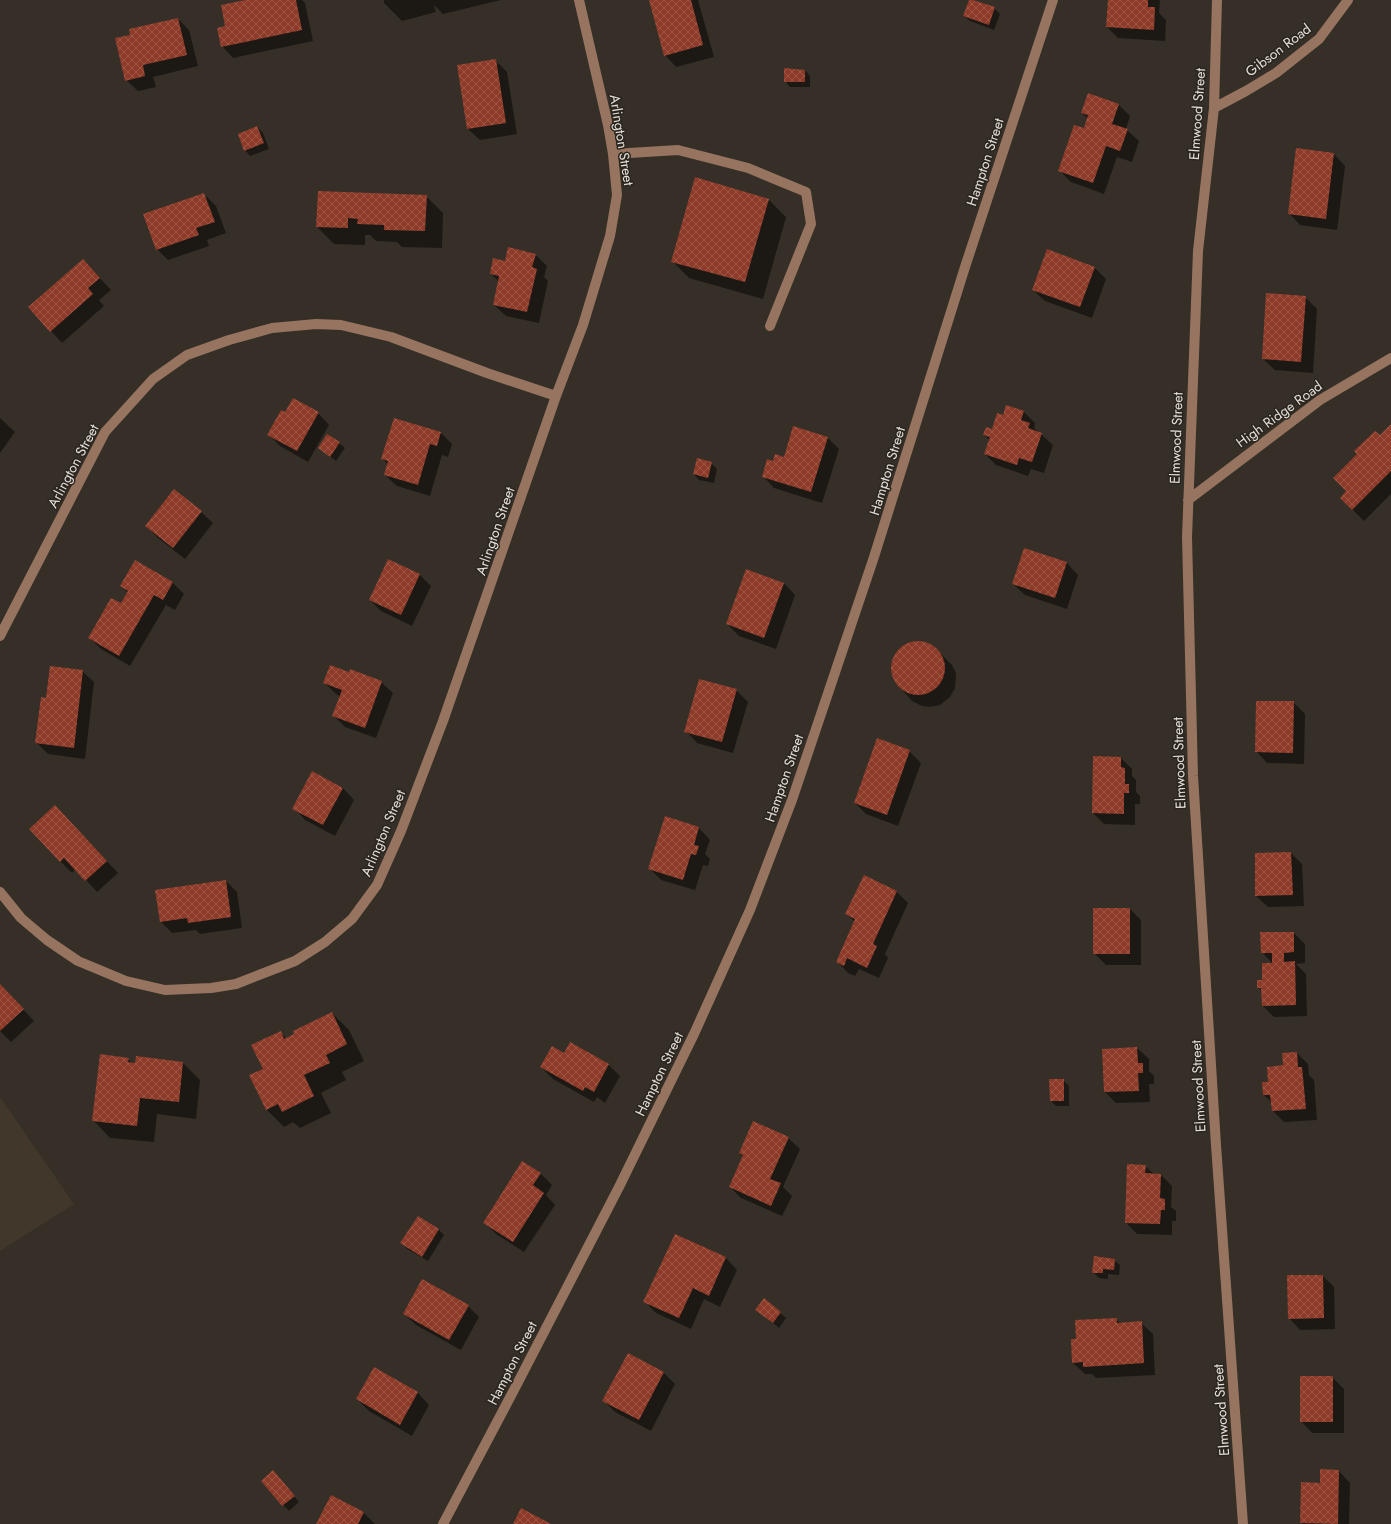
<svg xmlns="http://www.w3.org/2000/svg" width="1391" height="1524" font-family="Jost,sans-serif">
  <defs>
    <pattern id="building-cross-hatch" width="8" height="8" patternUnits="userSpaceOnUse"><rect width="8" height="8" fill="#8e3a29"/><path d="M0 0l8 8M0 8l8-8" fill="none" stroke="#9e5647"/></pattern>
  </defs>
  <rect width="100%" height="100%" fill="#352f27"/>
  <!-- built -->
  <path fill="#41372a" d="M0 1097 74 1204 0 1251Z"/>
  <!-- shadow -->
  <path fill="#0007" d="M250 0H302L305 3 313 41 233 58 222 46 226 27Z
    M384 0H501L443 14 434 5 436 12 402 21 384 3Z
    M650 0H698L714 57 676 67 665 55Z
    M970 0 994 8 1000 14 994 30 970 21 964 16Z
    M1109 0H1160L1159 13 1166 20 1165 41 1118 38 1107 27Z
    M178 19 189 30 198 66 153 77 156 87 138 91 126 80 131 36Z
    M495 60 507 72 517 134 480 140 468 129Z
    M805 70 810 76V87H790L785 81Z
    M1119 105 1130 116 1126 129 1139 141 1132 162 1117 157 1104 194 1071 182 1059 170 1084 130 1088 119 1082 113Z
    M257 127 263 133 269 149 250 156 245 150Z
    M1334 154 1345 166 1337 230 1300 225 1289 213Z
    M204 194 216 206 226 233 207 240 209 246 168 260 157 249Z
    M426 196 443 213 442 248 402 247 397 242 376 241 370 235H365V245L334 244 317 227Z
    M769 200 786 217 763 299 689 278 672 261Z
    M1047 251 1095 268 1106 279 1092 318 1045 301 1033 290Z
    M535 254 547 266 544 277 548 281 539 323 506 316 494 305 499 282 491 274 506 263Z
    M83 260 111 290 99 300 104 306 62 343 30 308Z
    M1305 297 1317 309 1313 373 1275 370 1263 359Z
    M1024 412 1035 423 1034 428 1053 445 1044 473 1031 469 1028 476 996 465 985 454 990 440 984 435 992 430 1004 416Z
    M318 413 329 425 308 462 280 446 269 435 286 414Z
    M0 418 15 432 0 453Z
    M1391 425V494L1364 521 1341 498 1348 491 1380 436Z
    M441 433 452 444 448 457 442 455 430 496 397 486 385 475 388 465 383 459Z
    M828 438 839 449 822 503 774 488 763 476 774 462Z
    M339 443 345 448 336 461 319 448Z
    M711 463 717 469 714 483 699 480 694 474Z
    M201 512 213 523 185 559 158 538 146 526Z
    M1025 549 1067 563 1078 575 1067 609 1025 595 1013 584Z
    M136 562 173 583 184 594 175 610 166 605 130 666 101 649 89 638 121 605 128 593 121 586Z
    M420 575 431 586 412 626 381 611 370 600Z
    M784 583 795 595 776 649 739 636 727 624Z
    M910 642 927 643 934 647 952 665 956 673 955 688 950 697 940 705 930 707 922 706 912 701 895 682 892 674 893 659 896 652 905 645Z
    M82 671 94 682 85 759 48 754 36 742 47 699Z
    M349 673 381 682 393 693 376 738 345 727 333 715 340 696 336 694 325 683Z
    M736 690 748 702 733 753 697 743 686 731Z
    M1293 702 1305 714 1304 764 1267 763 1256 751Z
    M909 751 921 763 898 826 866 814 855 803Z
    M1121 758 1132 769V776L1136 780V792L1140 796V804H1135V825L1104 824 1093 813Z
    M313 772 343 788 354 800 335 836 305 820 294 808Z
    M55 806 118 873 97 892 76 869 72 873 60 861Z
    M699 828 710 840 705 854 710 859 708 866 703 865 695 890 661 880 650 869Z
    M1291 853 1302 864 1304 906 1268 907 1256 896Z
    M864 876 897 892 908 903 885 954 888 958 879 978 859 969 855 976 848 973 837 961 855 922 847 914Z
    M226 881 237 892 242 928 200 934 196 930 172 933 161 922Z
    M1130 909 1141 920V965H1106L1094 953Z
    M1294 933 1305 944V963L1296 964 1306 974 1307 1016 1274 1017 1263 1006 1262 991 1258 987 1273 964 1262 952Z
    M0 984 34 1021 11 1042 0 1031Z
    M332 1013 349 1030 364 1061 342 1072 346 1080 321 1093 331 1113 300 1128 293 1122 284 1127 267 1110 251 1075 264 1069 281 1033 287 1039Z
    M571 1043 609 1065 620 1076 605 1103 597 1097 594 1102 553 1079 541 1067 564 1054Z
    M1137 1048 1149 1059V1071L1154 1076V1084H1149L1150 1102 1116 1103 1105 1092 1103 1050Z
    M1297 1053 1308 1064 1309 1075 1314 1080 1317 1120 1284 1122 1273 1111 1272 1103 1264 1095 1269 1083Z
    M128 1059 133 1064 183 1063 200 1080 196 1119 157 1114 154 1142 110 1138 93 1120Z
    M1063 1080 1069 1086V1106H1056L1051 1101Z
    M788 1138 800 1149 783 1187 792 1196 782 1216 741 1198 730 1187 743 1157 740 1153Z
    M523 1162 541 1174 552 1185 546 1195 555 1205 524 1252 496 1234 484 1222Z
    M1145 1166 1154 1174 1161 1175 1172 1186 1171 1207 1176 1211V1221H1172V1235L1137 1234 1126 1223Z
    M439 1230 444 1235 428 1261 407 1249 402 1243Z
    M675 1235 726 1258 737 1270 720 1307 704 1299 691 1329 656 1313 645 1302Z
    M1114 1260 1120 1265 1119 1275 1108 1274V1279L1099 1278 1093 1272Z
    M1323 1276 1334 1287 1335 1329 1300 1330 1289 1318Z
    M468 1306 479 1317 461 1350 416 1325 404 1314Z
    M757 1310 780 1313 786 1318 779 1328Z
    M1116 1319 1121 1324 1141 1323 1153 1334 1155 1375 1096 1378 1092 1374H1085L1073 1363 1072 1340H1077Z
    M628 1354 664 1373 675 1384 651 1431 615 1412 604 1401Z
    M375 1368 418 1393 429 1405 412 1436 369 1411 357 1399Z
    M1332 1377 1344 1389V1433H1312L1301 1421Z
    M1339 1471 1350 1483 1349 1524H1302L1301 1523 1321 1484Z
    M278 1477 299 1502 289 1511 262 1481Z
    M364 1513 375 1524H317Z"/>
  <!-- building -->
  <path fill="url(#building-cross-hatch)" d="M245 0H296L302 30 221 47 217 28 225 26 221 5Z
    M649 0H691L703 45 664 56Z
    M969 0H973L995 7 989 25 963 16Z
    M1108 0H1148V7H1155L1154 30 1106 27Z
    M178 18 187 55 143 65 145 76 125 81 115 38 130 35 129 29Z
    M496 59 506 123 467 129 457 65Z
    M784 68 805 70V82H784Z
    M1088 93 1119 104 1112 124 1128 129 1120 151 1106 146 1093 183 1058 171 1074 125 1084 128 1088 115 1081 113Z
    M257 126 264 143 244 151 238 134Z
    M1296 148 1334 153 1326 219 1288 214Z
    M695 177 769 199 745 282 671 262Z
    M318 191 427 195 425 231 384 230V225L357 224 358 219 348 218V228L316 227Z
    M204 193 215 222 196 228 199 235 156 250 143 214Z
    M508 247 536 254 532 267 537 269 527 312 493 305 499 276 490 274 493 258 505 261Z
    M1047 249 1095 267 1080 307 1032 290Z
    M83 259 100 278 88 288 93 294 50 332 28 307Z
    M1266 293 1306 296 1301 362 1262 359Z
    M293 398 319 412 297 451 267 435 281 410 285 412Z
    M1006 405 1024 411 1021 420 1030 423 1028 428 1042 433 1032 462 1019 458 1017 465 984 454 990 437 983 435 986 427 992 429 997 413 1003 415Z
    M394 418 441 432 437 446 430 444 418 485 384 475 388 461 381 459Z
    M1391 424V471L1352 510 1340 498 1346 491 1333 478 1357 454 1354 451 1375 431 1380 435Z
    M793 426 828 437 811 492 762 477 767 459 773 461 775 454 784 457Z
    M327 434 340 442 330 457 318 448Z
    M697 458 712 462 708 478 693 474Z
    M174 489 202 511 173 548 145 526Z
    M1024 548 1067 562 1055 598 1012 584Z
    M388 559 420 574 401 615 369 600Z
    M135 560 173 582 163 600 154 595 119 656 88 638 111 598 121 603 128 591 120 586Z
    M746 569 784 583 764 638 726 624Z
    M891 668a27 27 0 1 1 54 0a27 27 0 1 1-54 0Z
    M330 665 349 672 350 669 382 681 365 728 332 716 342 690 323 683Z
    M50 666 83 670 74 748 35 743 41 697 46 698Z
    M699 679 737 689 722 742 684 732Z
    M1256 701H1294L1293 753 1255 752Z
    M877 738 910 750 887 815 854 803Z
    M1093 756 1121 757V767L1125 768V784H1129V793H1124V814L1092 813Z
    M312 771 343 788 323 825 292 809Z
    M55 805 107 861 85 881 64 858 60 862 29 829Z
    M665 816 699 827 694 845 699 846 696 855 691 854 683 880 648 869Z
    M1291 852 1293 895 1255 896V853Z
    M864 875 897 891 873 944 877 946 867 968 847 958 844 966 836 962 855 919 845 914Z
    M226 880 231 917 188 923 187 918 160 922 155 890Z
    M1093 908H1130V954H1093Z
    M1260 932H1294V952L1284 953V962L1295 961 1296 1005 1262 1006 1261 988H1257V980H1262V963H1272V953H1261Z
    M0 984 24 1009 0 1031Z
    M332 1012 347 1044 326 1055 330 1063 304 1075 314 1096 282 1112 278 1104 266 1110 249 1075 263 1069 251 1045 281 1031 284 1039 294 1034 293 1031Z
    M570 1042 609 1064 594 1092 585 1087 583 1091 540 1067 552 1046 564 1053Z
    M1137 1047 1138 1063H1143V1073H1138L1139 1091 1104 1092 1102 1049Z
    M1297 1052 1298 1067H1302L1306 1109 1272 1111 1270 1095H1263L1262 1082H1268L1267 1067 1283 1065 1282 1053Z
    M100 1054 129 1058 128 1062 135 1063 136 1056 183 1062 179 1102 140 1098 137 1126 92 1121Z
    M1049 1079H1064V1101H1050Z
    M753 1121 789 1137 770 1179 781 1183 771 1206 729 1187 743 1155 739 1153Z
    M522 1161 541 1173 533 1185 544 1193 513 1242 483 1223Z
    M1127 1164 1146 1165 1145 1173 1161 1174 1160 1198 1165 1199V1210H1161L1160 1224 1125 1223Z
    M418 1216 439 1229 422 1257 400 1243Z
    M675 1234 726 1257 709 1296 693 1288 679 1318 643 1302Z
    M1094 1256 1115 1259 1114 1270 1103 1269V1273H1092Z
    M1287 1275H1323L1324 1318 1288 1319Z
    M422 1279 469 1305 449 1340 403 1314Z
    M764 1298 781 1312 773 1323 755 1310Z
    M1117 1318V1323L1142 1321 1144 1363 1083 1367V1362L1072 1363 1071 1339H1076L1075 1320Z
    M628 1353 664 1372 639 1420 602 1401Z
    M374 1367 418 1392 400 1425 356 1399Z
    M1300 1376H1333V1422H1300Z
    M1320 1469 1339 1470 1338 1524 1300 1523 1301 1482 1320 1483Z
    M273 1470 295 1496 282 1506 261 1481Z
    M331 1495 364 1512 358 1524H316Z
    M521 1508 551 1524H513Z"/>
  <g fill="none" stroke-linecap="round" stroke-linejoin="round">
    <!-- minor -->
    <path stroke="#977460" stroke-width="10" d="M1217 0 1214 108 1198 251 1187 537 1193 776 1216 1145 1243 1524
      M1214 108 1246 91 1276 73 1319 39 1348 0
      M613 154 678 150 748 168 806 192 811 224 770 326
      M1188 500 1320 400 1391 358
      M0 636 105 432 153 379 187 355 229 340 272 328 316 324 341 325 391 337 487 373 556 396
      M0 892 21 918 47 940 78 961 126 981 165 990 211 988 236 984 295 961 325 942 352 919 377 885 401 831 443 721 556 396 583 325 610 236 617 195 613 154 608 125 579 0
      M443 1524 515 1388 619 1187 694 1034 750 910 792 800 874 557 965 267 1053 0"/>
  </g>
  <g text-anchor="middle" stroke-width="3" stroke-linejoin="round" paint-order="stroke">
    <!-- street labels -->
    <g font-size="14" fill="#e2ded9" stroke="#2b251d">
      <text transform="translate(1278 50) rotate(-37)" y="5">Gibson Road</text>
      <text transform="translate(1197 114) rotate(-86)" y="5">Elmwood Street</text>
      <text transform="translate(622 140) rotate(81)" y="5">Arlington Street</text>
      <text transform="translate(985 162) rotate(-72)" y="5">Hampton Street</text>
      <text transform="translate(1279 414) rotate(-36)" y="5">High Ridge Road</text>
      <text transform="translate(1176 438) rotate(-88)" y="5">Elmwood Street</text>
      <text transform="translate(73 466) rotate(-62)" y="5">Arlington Street</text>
      <text transform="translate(887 471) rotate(-73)" y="5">Hampton Street</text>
      <text transform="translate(495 531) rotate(-71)" y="5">Arlington Street</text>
      <text transform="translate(1179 763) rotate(-92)" y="5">Elmwood Street</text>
      <text transform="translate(784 778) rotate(-71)" y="5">Hampton Street</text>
      <text transform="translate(383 833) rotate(-67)" y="5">Arlington Street</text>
      <text transform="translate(659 1074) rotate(-64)" y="5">Hampton Street</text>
      <text transform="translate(1198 1086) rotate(-93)" y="5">Elmwood Street</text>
      <text transform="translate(512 1363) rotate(-63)" y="5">Hampton Street</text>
      <text transform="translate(1221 1410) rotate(-94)" y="5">Elmwood Street</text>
    </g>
  </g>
</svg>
